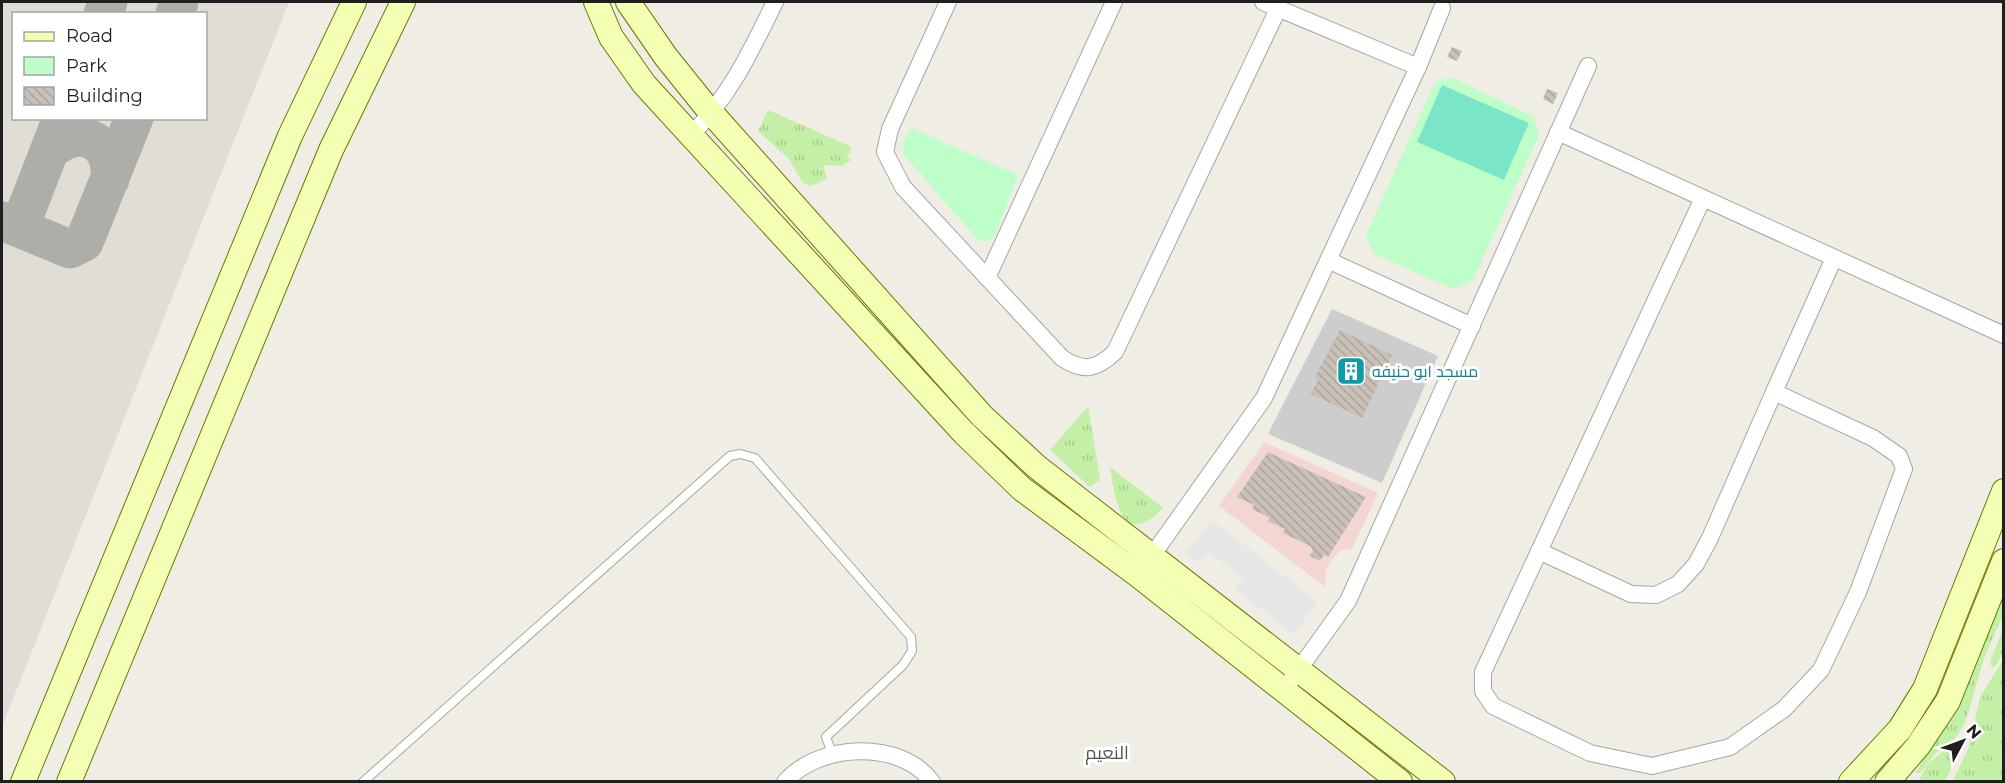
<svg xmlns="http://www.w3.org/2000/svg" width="2005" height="783" font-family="Montserrat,Cairo,sans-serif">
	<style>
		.commercial { fill: #f3d6d2 }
		.religious { fill: #cdcdcd }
		.airport { fill: #dfddd6; fill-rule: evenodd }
		.grass { fill: url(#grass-tufts) }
		.park { fill: #bdfec9 }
		.pitch { fill: #7be6c7 }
		.parking { fill: #e7e7e7 }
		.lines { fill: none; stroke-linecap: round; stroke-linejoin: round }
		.taxiway { stroke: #aeada8; stroke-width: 39 }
		.building { fill: url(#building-back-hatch) }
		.lane-casing { stroke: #a6a6a6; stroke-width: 10 }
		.street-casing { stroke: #a6a6a6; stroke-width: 18 }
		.secondary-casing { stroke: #637c00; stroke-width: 26 }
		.lane { stroke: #fff; stroke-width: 8 }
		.street { stroke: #fff; stroke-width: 16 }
		.secondary { stroke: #f4ffb4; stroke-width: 24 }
		.labels { text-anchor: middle; stroke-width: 6; stroke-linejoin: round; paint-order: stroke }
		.culture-label { font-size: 16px; fill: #0d838f; stroke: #fff; text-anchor: start }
		.neighbourhood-label { font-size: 18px; fill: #525252; stroke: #fff }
	</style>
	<defs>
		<pattern id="grass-tufts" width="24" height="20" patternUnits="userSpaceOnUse" patternTransform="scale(1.5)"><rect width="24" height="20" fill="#c3efa6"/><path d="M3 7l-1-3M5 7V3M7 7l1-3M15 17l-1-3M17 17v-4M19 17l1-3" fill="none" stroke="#a7cc8e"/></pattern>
		<pattern id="building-back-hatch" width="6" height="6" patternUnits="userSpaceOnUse" patternTransform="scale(1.5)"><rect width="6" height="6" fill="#c9c0b7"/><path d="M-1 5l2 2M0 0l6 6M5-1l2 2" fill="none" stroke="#aca59d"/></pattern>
	</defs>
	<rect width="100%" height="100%" fill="#f0ede4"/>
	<path class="commercial" d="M1264,442L1378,493L1352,549L1341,550L1329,563L1326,569L1325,587L1219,506Z"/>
	<path class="religious" d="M1332,309L1438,356L1382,483L1268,434Z"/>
	<path class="airport" d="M2,2H289L2,727ZM14,14H206V118H14Z"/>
	<g class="grass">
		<path d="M768,110L852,147L847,158L851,160L842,166L823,165L827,179L811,186L803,183L789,159L758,131Z"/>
		<path d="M1088,406L1100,480L1090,487L1050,450Z"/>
		<path d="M1110,467L1163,508C1122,551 1115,499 1110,467Z"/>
		<path d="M2003,598V615L1984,658L1965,723L1956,737L1934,755L1920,773H1915L1954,714Z"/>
		<path d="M2003,629V652L1996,666L1992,667L1990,662Z"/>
		<path d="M2003,660V781H1953L1969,747L1980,697Z"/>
		<path d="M1955,741H1960L1962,749L1945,781H1919L1927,765Z"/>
	</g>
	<g class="park">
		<path d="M1450,77L1533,116L1539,135L1473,280L1453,289L1374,254L1366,235L1435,82Z"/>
		<path d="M911,128L1018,175L995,236L987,241L978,240L903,154L904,140Z"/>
	</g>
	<path class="pitch" d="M1442,85L1529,123L1504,180L1417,142Z"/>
	<path class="parking" d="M1212,520L1318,602L1293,635L1235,589L1243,578L1208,552L1199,563L1186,553Z"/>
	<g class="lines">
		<g class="taxiway">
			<path d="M103,14L108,2"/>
			<path d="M175,14L179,2"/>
			<path d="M49,152C76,124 114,138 110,179"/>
			<path d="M2,221L70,249L84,242L134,118"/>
			<path d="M6,223L13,224L24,216L62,118"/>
		</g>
	</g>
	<g class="building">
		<path d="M1452,47L1462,51L1457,61L1447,57Z"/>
		<path d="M1547,89L1558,93L1553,104L1543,99Z"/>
		<path d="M1340,330L1392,355L1362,418L1311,394L1318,379L1315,377Z"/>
		<path d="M1268,452L1366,497L1328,557L1324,555L1320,561L1310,556L1313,550L1310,546L1283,533L1285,529L1268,521L1270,518L1252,509L1254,505L1237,497Z"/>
	</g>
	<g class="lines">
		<g class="lane-casing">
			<path id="lane" d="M363,782L730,456L740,454L755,458L911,637L912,651L903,665L826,737L833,756"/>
		</g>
		<g class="street-casing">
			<g id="street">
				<path d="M948,2L890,129L885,152L903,187L1062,358C1083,372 1096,370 1115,352L1279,7"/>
				<path d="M1418,67L1442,8"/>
				<path d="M1558,132L2004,335"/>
				<path d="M691,135C730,96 751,51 775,2"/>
				<path d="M1703,198L1483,672V691L1493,706L1590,753L1652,766L1730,747L1784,709L1821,670L1858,592L1904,469L1899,456L1873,438L1774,392L1834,258"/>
				<path d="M1330,261L1472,326"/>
				<path d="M987,278L1114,2"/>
				<path d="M1539,551L1631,594L1656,595L1678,584L1696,564L1710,538L1774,392"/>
				<path d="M1146,564L1264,398L1418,67L1263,2"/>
				<path d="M1284,690L1348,601L1588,66"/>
				<path d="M785,782C818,743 901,739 932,782"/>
			</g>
		</g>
		<g class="secondary-casing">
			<g id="secondary">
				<path d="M596,2L611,37L644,84L964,433L1022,489L1138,575L1400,782"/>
				<path d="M628,2L666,57L707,108L982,416L1037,467L1443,782"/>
				<path d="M23,782L290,136L354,2"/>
				<path d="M69,782L331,150L403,2"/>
				<path d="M1851,782L1900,729L1925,689L2004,491"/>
				<path d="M1887,782L1918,746L1948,701L2004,561"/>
			</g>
		</g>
		<use href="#lane" class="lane"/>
		<use href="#street" class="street"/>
		<use href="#secondary" class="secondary"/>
	</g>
	<defs>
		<g id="building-square" transform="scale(1.5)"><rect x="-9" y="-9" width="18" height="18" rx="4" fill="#0f9aa8" stroke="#fff"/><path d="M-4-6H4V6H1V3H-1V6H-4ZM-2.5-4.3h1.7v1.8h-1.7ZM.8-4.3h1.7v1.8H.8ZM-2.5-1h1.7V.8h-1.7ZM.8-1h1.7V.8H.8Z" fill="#fff"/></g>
	</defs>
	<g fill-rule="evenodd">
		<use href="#building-square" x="1351" y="371"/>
	</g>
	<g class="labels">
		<g class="culture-label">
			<text x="1372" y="377">مسجد ابو حنيفه</text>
		</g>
		<g class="neighbourhood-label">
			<text x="1107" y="759">النعيم</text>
		</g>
	</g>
	<rect width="2005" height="783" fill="none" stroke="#1f1f1f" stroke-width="6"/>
	<rect x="12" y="12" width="195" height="108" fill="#ffffff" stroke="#a5a5a5" stroke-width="1.5"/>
	<rect x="24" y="32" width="30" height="9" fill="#f4ffb4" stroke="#a5a5a5" stroke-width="1.5"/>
	<text x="66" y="42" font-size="18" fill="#1f1f1f">Road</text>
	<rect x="24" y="57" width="30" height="18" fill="#bdfec9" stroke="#a5a5a5" stroke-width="1.5"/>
	<text x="66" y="72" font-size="18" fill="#1f1f1f">Park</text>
	<rect x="24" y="87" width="30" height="18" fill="url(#building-back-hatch)" stroke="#a5a5a5" stroke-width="1.5"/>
	<text x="66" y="102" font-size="18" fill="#1f1f1f">Building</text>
	<g transform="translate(1963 741) rotate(49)" stroke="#ffffff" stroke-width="4.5" paint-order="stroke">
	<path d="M0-4.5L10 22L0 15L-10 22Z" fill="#1f1f1f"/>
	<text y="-9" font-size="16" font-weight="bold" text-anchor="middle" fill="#1f1f1f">N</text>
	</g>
</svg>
